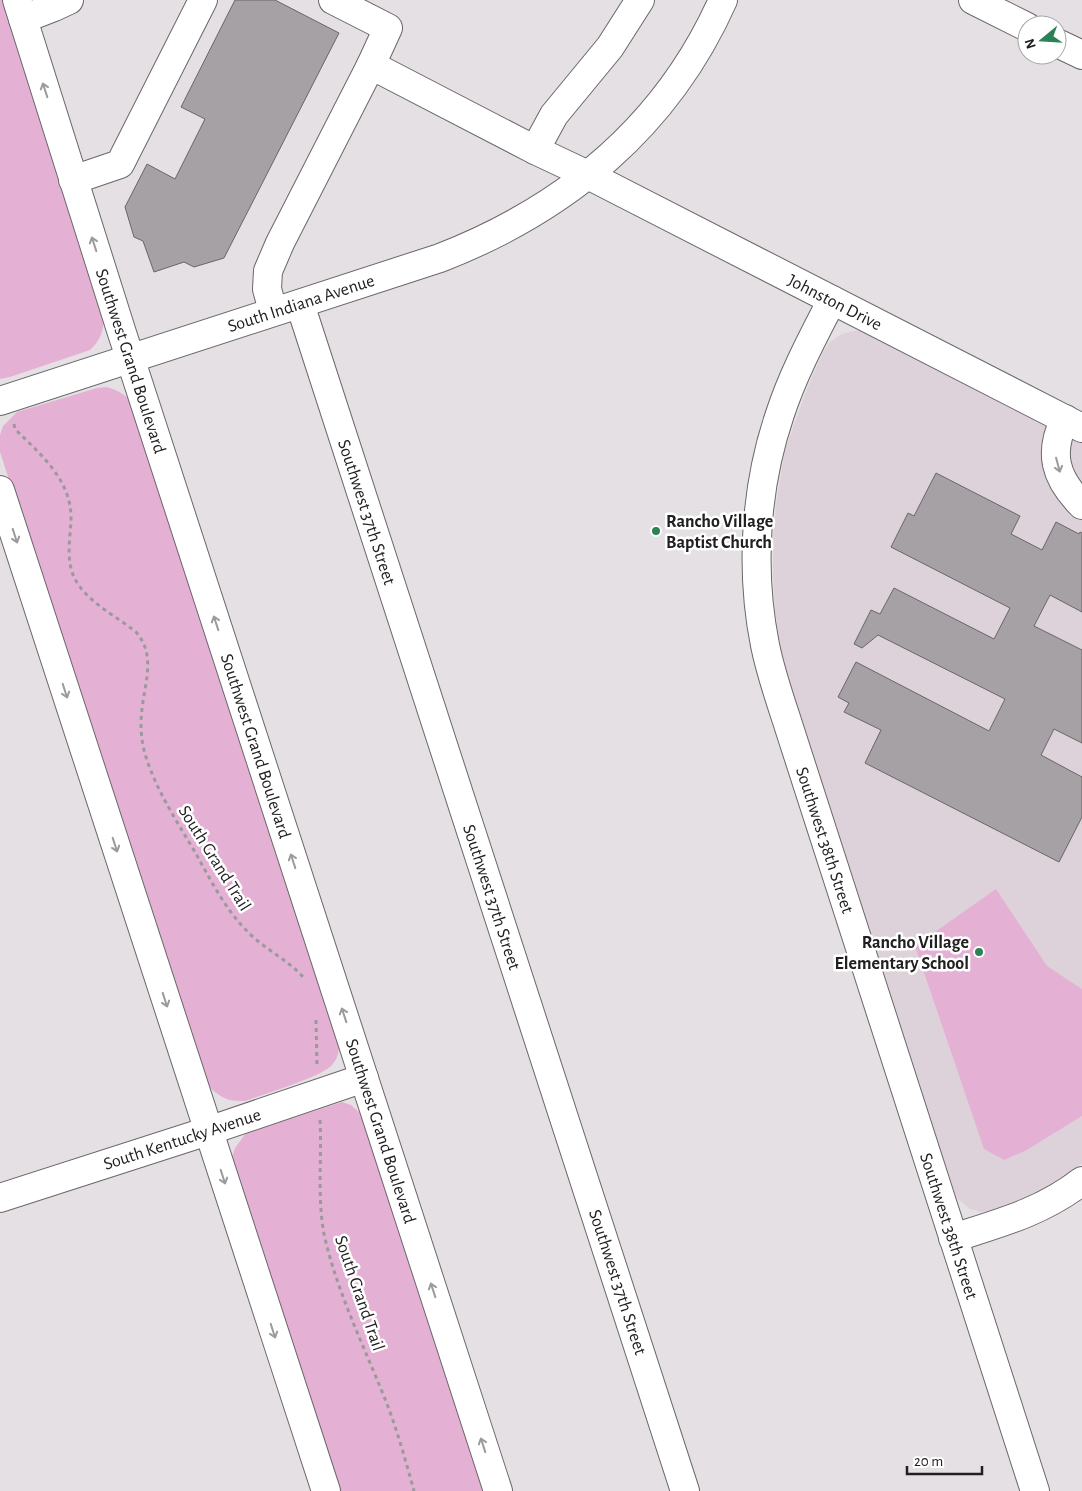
<svg xmlns="http://www.w3.org/2000/svg" width="1082" height="1491" font-family="'Alegreya Sans',sans-serif">
	<style>
		.built { fill: #ddd2da }
		.green { fill: #e4b1d5 }
		.building { fill: #a5a1a4; stroke: #696668 }
		.lines { fill: none; stroke-linecap: round; stroke-linejoin: round }
		.minor-casing { stroke: #6a6769; stroke-width: 30 }
		.path { stroke: #9b999b; stroke-width: 3; stroke-dasharray: 4 4; stroke-linecap: butt }
		.minor { stroke: #fff; stroke-width: 28 }
		.oneway { stroke: #9b9b9b }
		.poi-dot { fill: #2c8255; stroke: #fff; stroke-width: 2 }
		.labels { text-anchor: middle; stroke-width: 5; stroke-linejoin: round; paint-order: stroke }
		.street-label { font-size: 18px; fill: #212021; stroke: #fff }
		.poi-label { font-size: 18px; font-weight: bold; fill: #212021; stroke: #fff; text-anchor: start }
	</style>
	<rect width="100%" height="100%" fill="#e4e0e3"/>
	<path class="built" d="M854,331H865L1082,442V1163L1057,1181L1024,1199L993,1211L981,1212L970,1209L958,1199L954,1191L807,741L789,684L781,650L775,611L773,575V536L777,497L785,450L807,389L823,352L830,342L842,334Z"/>
	<g class="green">
		<path d="M0,0H4L104,318C103,332 100,341 90,350L10,377L0,379Z"/>
		<path d="M106,387C119,390 126,395 134,405L340,1039C339,1049 339,1057 332,1065C324,1076 261,1095 245,1101C225,1102 219,1096 205,1083L0,452V435L3,426L17,412L97,388Z"/>
		<path d="M996,889L1047,966L1082,989V1116L1025,1151L1004,1160L984,1149L915,946Z"/>
		<path d="M342,1102L351,1105L361,1114L486,1491H338L233,1169L232,1157L235,1148L246,1133Z"/>
	</g>
	<g class="building">
		<path d="M235,0H275L339,33L224,258L194,267L184,262L154,272L143,241L134,237L125,207L147,164L175,179L205,119L181,107Z"/>
		<path d="M936,473L1020,516L1011,534L1042,550L1056,522L1079,534L1080,532L1082,533V612L1050,595L1034,626L1082,650V743L1054,729L1041,755L1082,777V817L1059,862L865,763L881,730L844,712L849,703L838,697L856,662L989,731L1005,699L878,635L862,648L854,644L871,610L880,614L894,588L994,639L1010,608L891,547L908,513L914,516Z"/>
	</g>
	<g class="lines">
		<g class="minor-casing">
			<g id="minor">
				<path d="M17,0L121,330L498,1491"/>
				<path d="M333,0L388,28L371,65"/>
				<path d="M973,0L1027,27"/>
				<path d="M23,19L54,7L69,0"/>
				<path d="M1057,43L1082,55"/>
				<path d="M535,150L554,115L610,47L640,0"/>
				<path d="M73,180L120,164L203,0"/>
				<path d="M832,300C813,337 793,374 780,414C755,487 750,570 765,645C770,670 778,694 786,718L1035,1491"/>
				<path d="M300,304L685,1491"/>
				<path d="M273,311L267,289L268,271L280,243L371,65L535,150L588,175L1082,428"/>
				<path d="M0,401L440,258C566,209 667,126 723,0"/>
				<path d="M1065,419C1048,453 1055,478 1082,505"/>
				<path d="M0,490L326,1491"/>
				<path d="M0,1198L208,1131L364,1078"/>
				<path d="M953,1238C1000,1223 1042,1212 1082,1181"/>
			</g>
		</g>
		<g class="path">
			<path d="M14,424L15,429C41,455 72,480 71,520C70,539 66,560 74,577C86,602 115,615 136,632C156,655 145,682 142,709C140,724 141,739 145,754C156,790 176,820 195,852C210,879 225,909 247,931C264,949 287,959 303,977"/>
			<path d="M316,1020L317,1066"/>
			<path d="M320,1120C322,1158 317,1196 324,1234C337,1293 365,1348 387,1404C398,1433 406,1462 414,1491"/>
		</g>
		<use href="#minor" class="minor"/>
	</g>
	<defs><path id="oneway-shaft" d="M-6 0H5M1.5-3L5.5 0L1.5 3" fill="none" stroke-width="1.6" stroke-linecap="round" stroke-linejoin="round" transform="scale(1.25)"/></defs>
	<g class="oneway">
		<use href="#oneway-shaft" transform="translate(45 90) rotate(-108)"/>
		<use href="#oneway-shaft" transform="translate(94 244) rotate(-108)"/>
		<use href="#oneway-shaft" transform="translate(1058 465) rotate(75)"/>
		<use href="#oneway-shaft" transform="translate(15 536) rotate(72)"/>
		<use href="#oneway-shaft" transform="translate(216 623) rotate(-108)"/>
		<use href="#oneway-shaft" transform="translate(65 691) rotate(72)"/>
		<use href="#oneway-shaft" transform="translate(115 845) rotate(72)"/>
		<use href="#oneway-shaft" transform="translate(293 861) rotate(-108)"/>
		<use href="#oneway-shaft" transform="translate(165 1000) rotate(72)"/>
		<use href="#oneway-shaft" transform="translate(344 1015) rotate(-108)"/>
		<use href="#oneway-shaft" transform="translate(223 1177) rotate(72)"/>
		<use href="#oneway-shaft" transform="translate(433 1290) rotate(-108)"/>
		<use href="#oneway-shaft" transform="translate(273 1331) rotate(72)"/>
		<use href="#oneway-shaft" transform="translate(483 1445) rotate(-108)"/>
	</g>
	<g class="poi-dot">
		<circle cx="656" cy="531" r="5"/>
		<circle cx="979" cy="952" r="5"/>
	</g>
	<g class="labels">
		<g class="street-label">
			<text transform="translate(835 302) rotate(27)" y="6">Johnston Drive</text>
			<text transform="translate(301 303) rotate(-18)" y="6">South Indiana Avenue</text>
			<text transform="translate(131 361) rotate(72)" y="6">Southwest Grand Boulevard</text>
			<text transform="translate(367 512) rotate(72)" y="6">Southwest 37th Street</text>
			<text transform="translate(256 746) rotate(72)" y="6">Southwest Grand Boulevard</text>
			<text transform="translate(825 840) rotate(72)" y="6">Southwest 38th Street</text>
			<text transform="translate(215 858) rotate(58)" y="6">South Grand Trail</text>
			<text transform="translate(492 897) rotate(72)" y="6">Southwest 37th Street</text>
			<text transform="translate(381 1131) rotate(72)" y="6">Southwest Grand Boulevard</text>
			<text transform="translate(182 1139) rotate(-18)" y="6">South Kentucky Avenue</text>
			<text transform="translate(949 1226) rotate(72)" y="6">Southwest 38th Street</text>
			<text transform="translate(618 1282) rotate(72)" y="6">Southwest 37th Street</text>
			<text transform="translate(360 1293) rotate(71)" y="6">South Grand Trail</text>
		</g>
		<g class="poi-label">
			<text x="666" y="527">Rancho Village<tspan x="666" dy="21">Baptist Church</tspan></text>
			<text x="969" y="948" text-anchor="end">Rancho Village<tspan x="969" dy="21">Elementary School</tspan></text>
		</g>
	</g>
	<g transform="translate(1042 40) rotate(252)"><circle r="24" fill="#ffffff" stroke="#a6a6a6"/>
	<path d="M0-4L9 19L0 12L-9 19Z" fill="#2c8255"/>
	<text y="-8" font-size="14" font-weight="bold" text-anchor="middle" fill="#212021">N</text>
	</g>
	<path d="M907 1466v8h75v-8" fill="none" stroke="#212021" stroke-width="2.5"/>
	<text x="914" y="1466" font-size="15" fill="#212021" stroke="#ffffff" stroke-width="4" paint-order="stroke">20 m</text>
</svg>
